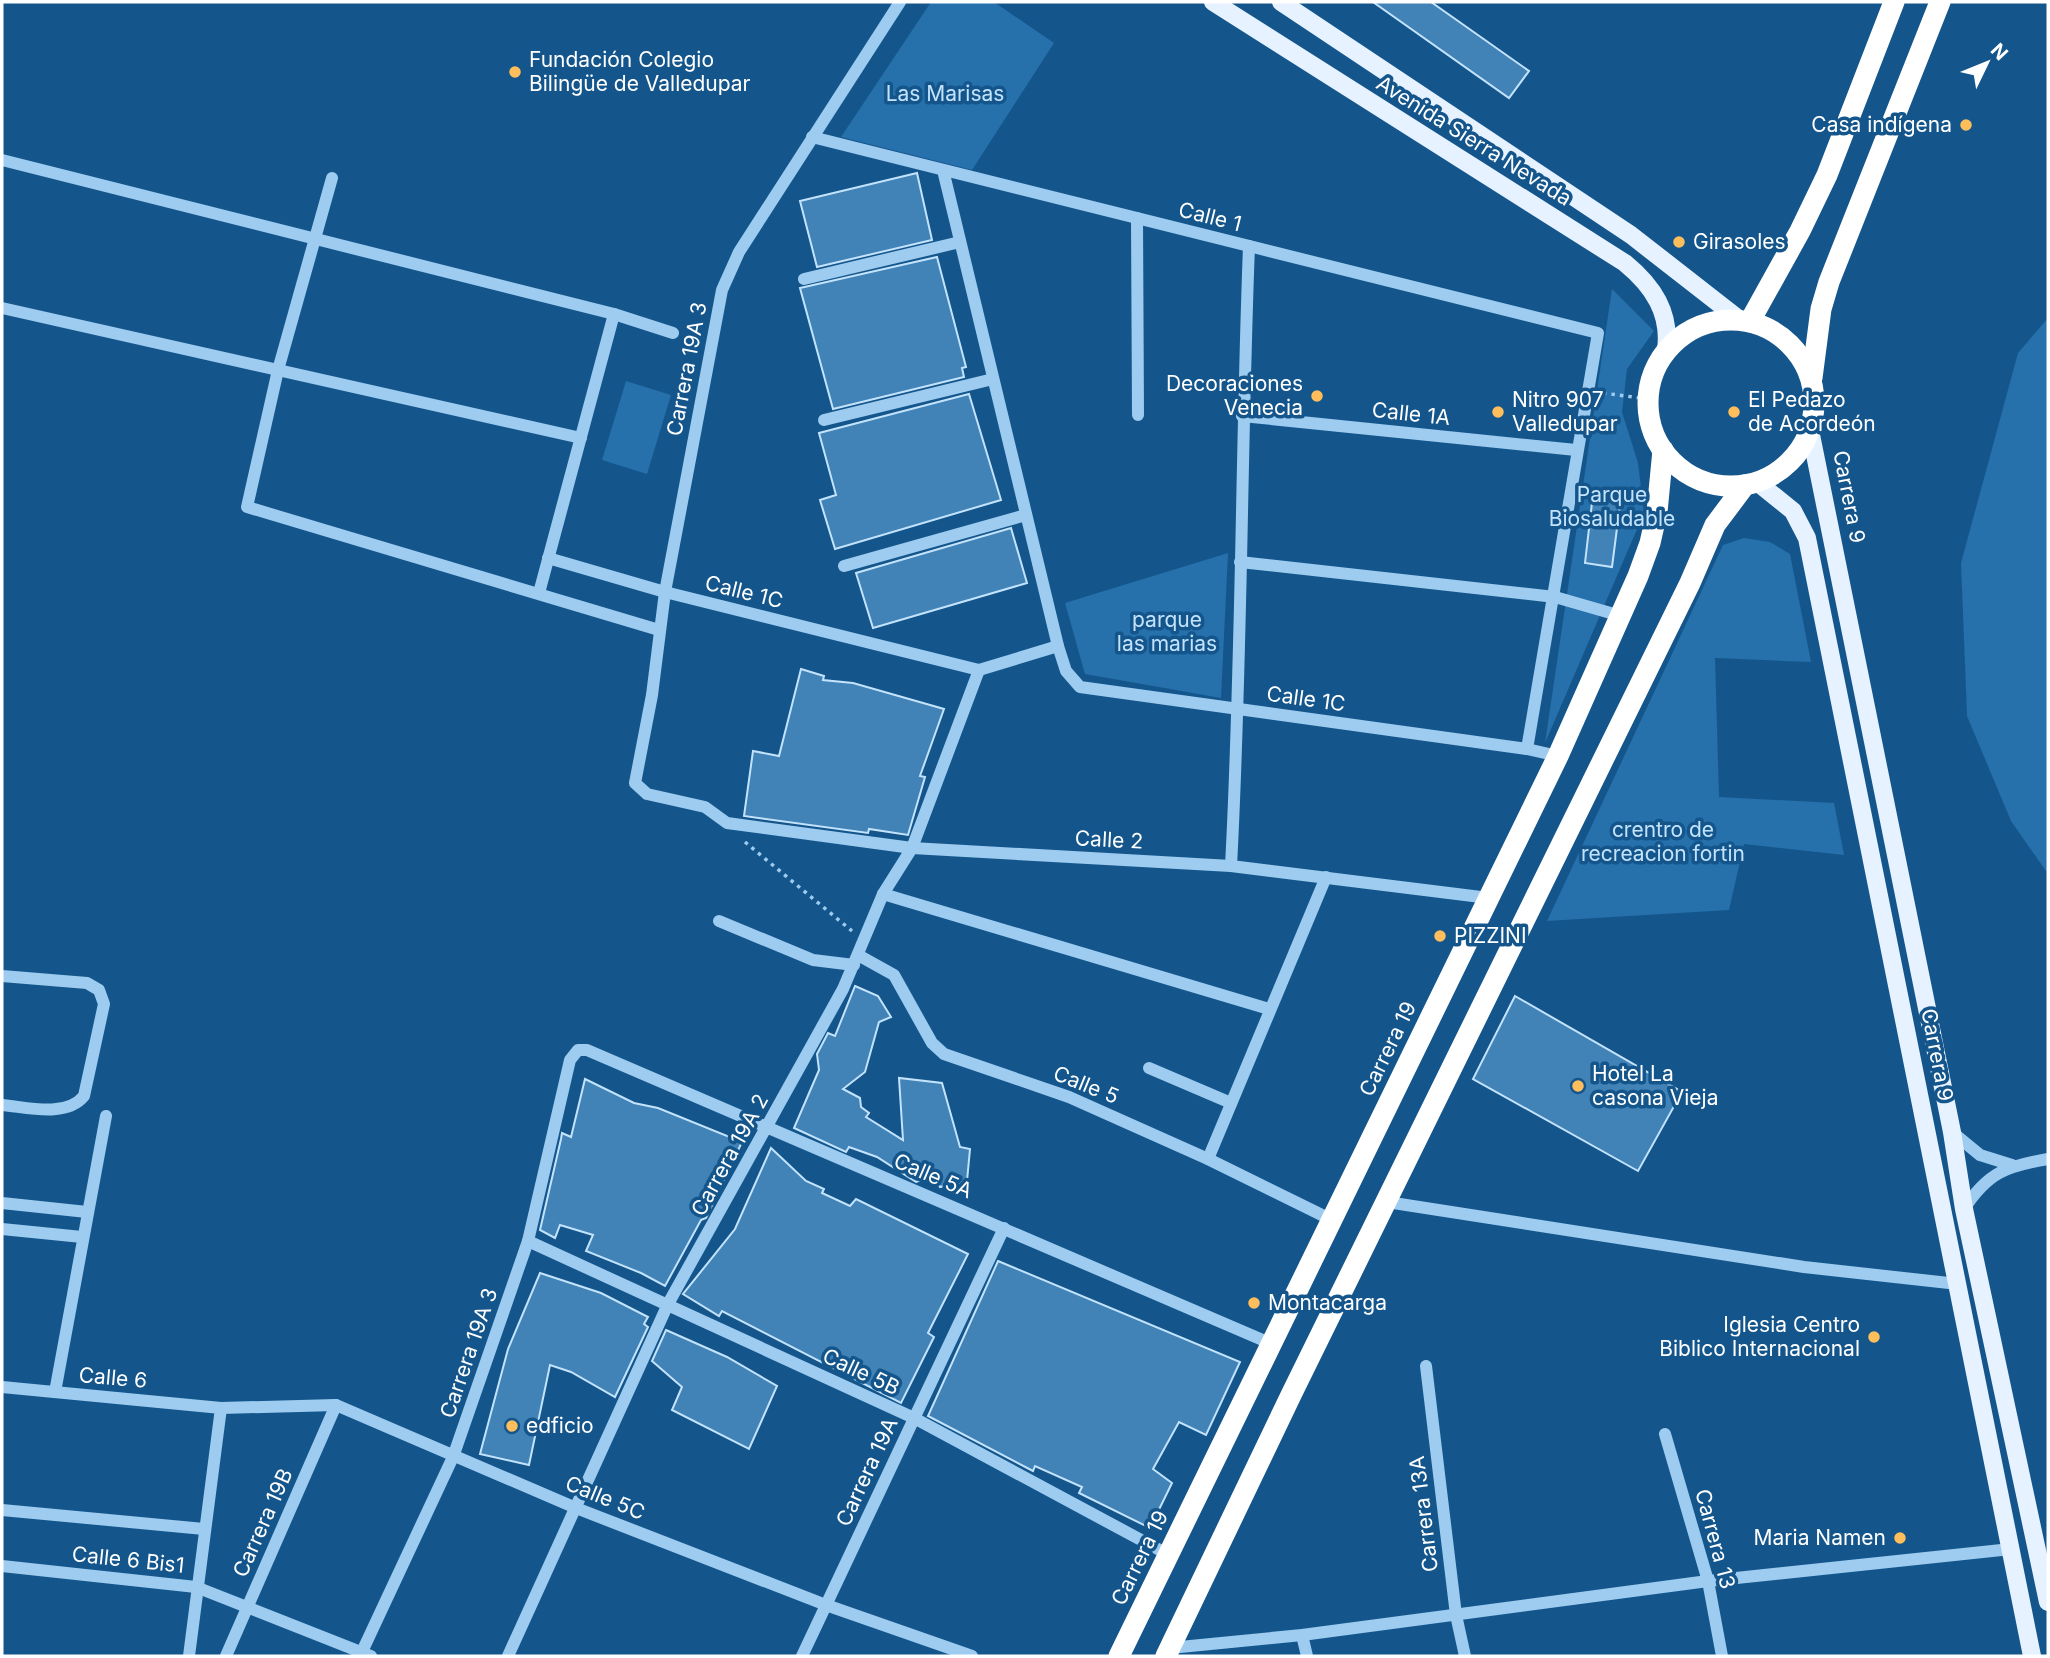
<svg xmlns="http://www.w3.org/2000/svg" width="2050" height="1658" font-family="Inter,sans-serif">
	<style>
		.green { fill: #2670ab }
		.building { fill: #4182b7; stroke: #c3e3fc; stroke-width: 2 }
		.lines { fill: none; stroke-linecap: round; stroke-linejoin: round }
		.path { stroke: #9dccf0; stroke-width: 3.5; stroke-dasharray: 3.5 5; stroke-linecap: butt }
		.minor { stroke: #9dccf0; stroke-width: 12 }
		.major { stroke: #e6f2ff; stroke-width: 18 }
		.highway { stroke: #fff; stroke-width: 21 }
		.poi-dot { fill: #ffbe5c; stroke: #14568c; stroke-width: 2.5 }
		.labels { text-anchor: middle; stroke-width: 7; stroke-linejoin: round; paint-order: stroke }
		.poi-label { font-size: 21px; fill: #fff; stroke: #14568c; text-anchor: start }
		.park-label { font-size: 21px; fill: #c3e3fc; stroke: #14568c }
		.street-label { font-size: 21px; fill: #fff; stroke: #14568c }
	</style>
	<rect width="100%" height="100%" fill="#14568c"/>
	<g class="green">
		<path d="M931,2H994L1054,43L972,170L841,137Z"/>
		<path d="M1612,289L1654,331L1627,369L1622,412L1638,463L1644,513L1545,743Z"/>
		<path d="M2048,318V874L2011,821L1967,716L1961,563L2018,353Z"/>
		<path d="M626,381L671,395L647,474L602,460Z"/>
		<path d="M1744,538L1770,542L1790,554L1811,662L1715,658L1719,797L1834,803L1844,855L1744,844L1729,910L1547,921L1723,545Z"/>
		<path d="M1228,553L1221,698L1085,674L1065,603Z"/>
	</g>
	<g class="building">
		<path d="M1373,2H1431L1529,71L1509,98Z"/>
		<path d="M917,173L932,240L817,267L800,201Z"/>
		<path d="M937,257L966,367L962,368L964,377L833,409L800,288Z"/>
		<path d="M969,394L1001,500L835,549L820,500L836,495L819,433Z"/>
		<path d="M1593,494L1621,497L1612,567L1585,563Z"/>
		<path d="M1011,528L1027,583L873,628L856,573Z"/>
		<path d="M801,669L824,676L823,680L853,683L944,709L920,776L925,777L908,835L869,829L868,833L744,816L753,751L779,756Z"/>
		<path d="M855,986L878,996L891,1017L879,1022L865,1072L843,1089L860,1098L861,1107L869,1113L866,1117L903,1140L899,1078L942,1083L960,1147L970,1149L967,1181L940,1187L934,1176L916,1182L877,1157L849,1147L846,1152L794,1128L819,1070L817,1054L828,1033L835,1036Z"/>
		<path d="M1515,996L1682,1092L1638,1171L1473,1079Z"/>
		<path d="M585,1079L634,1103L658,1108L742,1142L706,1218L701,1220L665,1286L641,1273L586,1251L593,1235L560,1225L555,1238L540,1230L561,1139L562,1133L571,1137Z"/>
		<path d="M771,1148L806,1181L824,1189L822,1193L850,1206L856,1199L968,1254L928,1333L934,1337L901,1403L722,1311L719,1316L683,1294L735,1229Z"/>
		<path d="M998,1261L1240,1362L1206,1435L1179,1422L1153,1469L1172,1483L1150,1528L1079,1493L1082,1487L1035,1466L1033,1471L928,1416Z"/>
		<path d="M540,1273L601,1293L648,1317L644,1324L648,1327L615,1397L571,1372L550,1365L529,1465L480,1454L508,1349Z"/>
		<path d="M666,1330L727,1357L777,1386L749,1449L672,1410L682,1387L652,1361Z"/>
	</g>
	<g class="lines">
		<g class="path">
			<path d="M1603,393L1648,399"/>
			<path d="M745,842L852,931"/>
		</g>
		<g class="minor">
			<path d="M900,2L739,252L722,290L665,592L652,695L635,783L647,794L705,807L727,823L912,848L1231,866L1489,898"/>
			<path d="M812,137L1598,333L1527,749"/>
			<path d="M2,160L614,314L673,333"/>
			<path d="M943,170L1058,646L1066,671L1080,687L1527,749L1558,756"/>
			<path d="M332,178L278,370L247,507L659,630"/>
			<path d="M1137,218L1138,415"/>
			<path d="M804,279L960,242"/>
			<path d="M2,308L581,438"/>
			<path d="M1242,416L1576,450"/>
			<path d="M824,420L993,379"/>
			<path d="M548,558L665,592L979,670L1058,646"/>
			<path d="M1240,562L1555,597L1621,616"/>
			<path d="M844,566L1026,515"/>
			<path d="M539,593L614,314"/>
			<path d="M1231,866C1242,660 1241,453 1249,246"/>
			<path d="M883,894L1269,1009"/>
			<path d="M719,921L813,960L854,965"/>
			<path d="M858,955L894,975L932,1043L944,1054L1069,1097L1208,1159L1332,1220"/>
			<path d="M2,976L87,983L99,990L104,1004L84,1096C66,1118 27,1107 2,1105"/>
			<path d="M1149,1068L1231,1103"/>
			<path d="M1952,1132L1980,1155L2012,1165"/>
			<path d="M1208,1159L1326,877"/>
			<path d="M1387,1202L1804,1267L1958,1284"/>
			<path d="M2,1203L87,1212"/>
			<path d="M1964,1209C1988,1172 2007,1166 2048,1159"/>
			<path d="M2,1229L82,1237"/>
			<path d="M528,1241L914,1418L1169,1555"/>
			<path d="M1426,1366L1456,1615L1465,1656"/>
			<path d="M2,1387L221,1408L336,1405L576,1508L826,1605L972,1656"/>
			<path d="M55,1392L106,1116"/>
			<path d="M1665,1434L1708,1581L1722,1656"/>
			<path d="M2,1510L204,1529"/>
			<path d="M2,1566L196,1587L371,1656"/>
			<path d="M1302,1635L1307,1656"/>
			<path d="M1170,1648L1302,1635L1708,1581L2011,1549"/>
			<path d="M189,1656L221,1408"/>
			<path d="M226,1656L336,1405"/>
			<path d="M360,1656L453,1457L528,1241L570,1060L578,1050H587L1272,1344"/>
			<path d="M508,1656L668,1304L843,989L883,894L912,848L979,670"/>
			<path d="M802,1656L1004,1228"/>
		</g>
		<g class="major">
			<path d="M1213,2L1625,263C1653,286 1671,313 1666,350"/>
			<path d="M1281,2L1631,235L1740,320"/>
			<path d="M1810,430L1952,1132L1964,1209L2048,1602"/>
			<path d="M1757,482L1793,511L1807,538L2032,1656"/>
		</g>
		<g class="highway">
			<circle cx="1731" cy="403" r="83"/>
			<path d="M1750,321L1800,231L1827,175L1894,2"/>
			<path d="M1812,378L1821,309L1829,282L1940,2"/>
			<path d="M1119,1656L1558,756L1638,576L1650,543L1657,512L1663,450"/>
			<path d="M1166,1656L1292,1393L1690,583L1715,525L1745,485"/>
		</g>
	</g>
	<g class="poi-dot">
		<circle cx="515" cy="72" r="7"/>
		<circle cx="1966" cy="125" r="7"/>
		<circle cx="1679" cy="242" r="7"/>
		<circle cx="1317" cy="396" r="7"/>
		<circle cx="1498" cy="412" r="7"/>
		<circle cx="1734" cy="412" r="7"/>
		<circle cx="1440" cy="936" r="7"/>
		<circle cx="1578" cy="1086" r="7"/>
		<circle cx="1254" cy="1303" r="7"/>
		<circle cx="1874" cy="1337" r="7"/>
		<circle cx="512" cy="1426" r="7"/>
		<circle cx="1900" cy="1538" r="7"/>
	</g>
	<g class="labels">
		<g class="poi-label">
			<text x="529" y="67">Fundación Colegio<tspan x="529" dy="24">Bilingüe de Valledupar</tspan></text>
			<text x="1952" y="132" text-anchor="end">Casa indígena</text>
			<text x="1693" y="249">Girasoles</text>
			<text x="1303" y="391" text-anchor="end">Decoraciones<tspan x="1303" dy="24">Venecia</tspan></text>
			<text x="1512" y="407">Nitro 907<tspan x="1512" dy="24">Valledupar</tspan></text>
			<text x="1748" y="407">El Pedazo<tspan x="1748" dy="24">de Acordeón</tspan></text>
			<text x="1454" y="943">PIZZINI</text>
			<text x="1592" y="1081">Hotel La<tspan x="1592" dy="24">casona Vieja</tspan></text>
			<text x="1268" y="1310">Montacarga</text>
			<text x="1860" y="1332" text-anchor="end">Iglesia Centro<tspan x="1860" dy="24">Biblico Internacional</tspan></text>
			<text x="526" y="1433">edficio</text>
			<text x="1886" y="1545" text-anchor="end">Maria Namen</text>
		</g>
		<g class="park-label">
			<text x="945" y="101">Las Marisas</text>
			<text x="1612" y="502">Parque<tspan x="1612" dy="24">Biosaludable</tspan></text>
			<text x="1167" y="627">parque<tspan x="1167" dy="24">las marias</tspan></text>
			<text x="1663" y="837">crentro de<tspan x="1663" dy="24">recreacion fortin</tspan></text>
		</g>
		<g class="street-label">
			<text transform="translate(1474 141) rotate(32)" y="7">Avenida Sierra Nevada</text>
			<text transform="translate(1210 217) rotate(14)" y="7">Calle 1</text>
			<text transform="translate(687 369) rotate(-79)" y="7">Carrera 19A 3</text>
			<text transform="translate(1411 414) rotate(6)" y="7">Calle 1A</text>
			<text transform="translate(1849 497) rotate(79)" y="7">Carrera 9</text>
			<text transform="translate(744 592) rotate(14)" y="7">Calle 1C</text>
			<text transform="translate(1306 699) rotate(8)" y="7">Calle 1C</text>
			<text transform="translate(1109 840) rotate(3)" y="7">Calle 2</text>
			<text transform="translate(1388 1049) rotate(-64)" y="7">Carrera 19</text>
			<text transform="translate(1937 1055) rotate(79)" y="7">Carrera 9</text>
			<text transform="translate(1086 1085) rotate(22)" y="7">Calle 5</text>
			<text transform="translate(730 1155) rotate(-61)" y="7">Carrera 19A 2</text>
			<text transform="translate(933 1176) rotate(23)" y="7">Calle 5A</text>
			<text transform="translate(469 1353) rotate(-71)" y="7">Carrera 19A 3</text>
			<text transform="translate(861 1372) rotate(25)" y="7">Calle 5B</text>
			<text transform="translate(113 1378) rotate(5)" y="7">Calle 6</text>
			<text transform="translate(867 1472) rotate(-65)" y="7">Carrera 19A</text>
			<text transform="translate(605 1498) rotate(22)" y="7">Calle 5C</text>
			<text transform="translate(1424 1514) rotate(-97)" y="7">Carrera 13A</text>
			<text transform="translate(263 1523) rotate(-66)" y="7">Carrera 19B</text>
			<text transform="translate(1715 1539) rotate(75)" y="7">Carrera 13</text>
			<text transform="translate(1140 1558) rotate(-64)" y="7">Carrera 19</text>
			<text transform="translate(128 1560) rotate(6)" y="7">Calle 6 Bis1</text>
		</g>
	</g>
	<rect width="2050" height="1658" fill="none" stroke="#ffffff" stroke-width="7"/>
	<g transform="translate(1987 63) rotate(47)" stroke="#14568c" stroke-width="5" paint-order="stroke">
	<path d="M0-5L12 26L0 18L-12 26Z" fill="#ffffff"/>
	<text y="-10" font-size="19" font-weight="bold" text-anchor="middle" fill="#ffffff">N</text>
	</g>
</svg>
